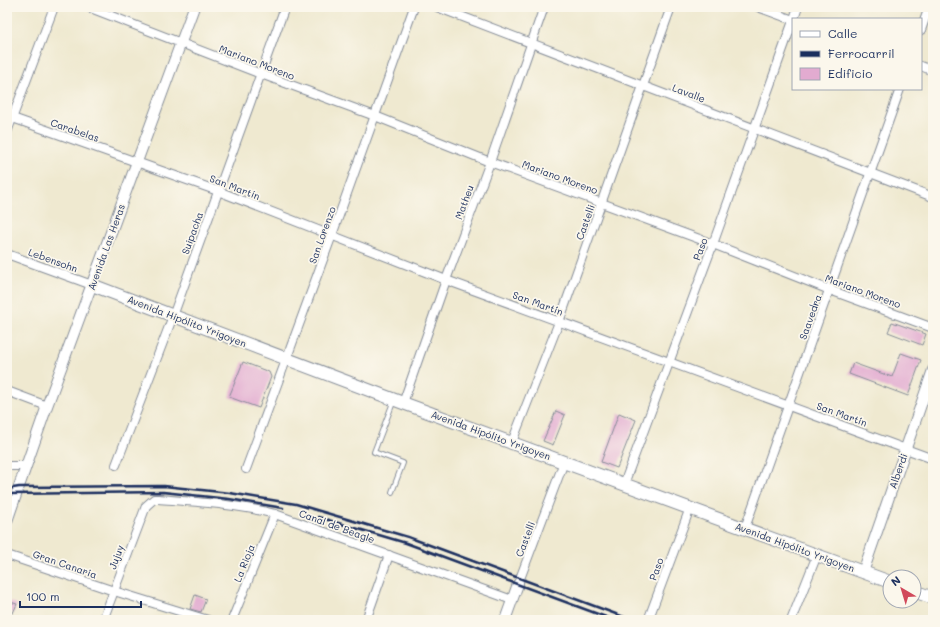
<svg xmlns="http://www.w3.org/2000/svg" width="940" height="627" font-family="Mali,sans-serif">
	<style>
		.building { fill: #e2abd0 }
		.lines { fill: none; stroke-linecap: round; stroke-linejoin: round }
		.service-casing { stroke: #858c97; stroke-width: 6 }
		.minor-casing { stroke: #858c97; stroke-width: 10 }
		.tertiary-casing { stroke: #858c97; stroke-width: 12 }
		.secondary-casing { stroke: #858c97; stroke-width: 14 }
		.service { stroke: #fff; stroke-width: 4 }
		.minor { stroke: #fff; stroke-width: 8 }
		.tertiary { stroke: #fff; stroke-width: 10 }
		.secondary { stroke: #fff; stroke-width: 12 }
		.rail { stroke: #1b2f5e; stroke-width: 2.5 }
		.labels { text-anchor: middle; stroke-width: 3.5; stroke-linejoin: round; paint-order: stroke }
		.street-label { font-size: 10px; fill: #1b2f5e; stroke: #fbf7ec }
	</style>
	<rect width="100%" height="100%" fill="#fbf7ec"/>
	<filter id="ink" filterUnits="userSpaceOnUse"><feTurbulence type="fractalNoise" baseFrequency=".025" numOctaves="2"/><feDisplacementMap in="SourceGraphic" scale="8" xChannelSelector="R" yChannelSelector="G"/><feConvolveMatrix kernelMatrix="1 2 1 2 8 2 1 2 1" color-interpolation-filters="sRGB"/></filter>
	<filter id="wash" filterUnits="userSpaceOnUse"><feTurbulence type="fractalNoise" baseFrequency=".012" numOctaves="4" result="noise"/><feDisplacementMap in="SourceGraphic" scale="16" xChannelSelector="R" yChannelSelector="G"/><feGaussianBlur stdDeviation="0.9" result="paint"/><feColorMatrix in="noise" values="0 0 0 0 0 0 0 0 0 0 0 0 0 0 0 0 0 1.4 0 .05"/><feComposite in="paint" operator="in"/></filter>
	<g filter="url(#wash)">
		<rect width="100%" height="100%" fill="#efe9d0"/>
		<g id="blocks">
			<g class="building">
				<path d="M892,322L926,334L922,345L888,332Z"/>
				<path d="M901,353L921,360L908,396L849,374L853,363L892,377Z"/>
				<path d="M243,362L269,372L271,377L259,408L229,397Z"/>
				<path d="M556,411L565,415L553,445L543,441Z"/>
				<path d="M619,413L636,420L617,468L601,462Z"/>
				<path d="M195,595L206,599L201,612L190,609Z"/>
				<path d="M7,601L17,604L13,613L7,611Z"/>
			</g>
		</g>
	</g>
	<g filter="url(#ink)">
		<use href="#blocks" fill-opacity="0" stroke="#858c97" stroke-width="1"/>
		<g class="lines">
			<g class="service-casing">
				<path id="service" d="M392,492L403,463L374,452L394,400"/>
			</g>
			<g class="minor-casing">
				<g id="minor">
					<path d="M88,7L261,74L375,116L490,162L713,244L830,290L933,328"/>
					<path d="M437,7L933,197"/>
					<path d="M758,7L793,20"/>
					<path d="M794,19L798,7"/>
					<path d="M921,30L929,7"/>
					<path d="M921,66L933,71"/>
					<path d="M7,116L218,191L446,280L933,459"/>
					<path d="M7,132L54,7"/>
					<path d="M7,254L92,285"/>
					<path d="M7,391L47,406"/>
					<path d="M403,403L446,280L490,162L544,7"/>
					<path d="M512,442L559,322L671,7"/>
					<path d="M116,465L173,316L285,7"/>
					<path d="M7,466H26"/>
					<path d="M246,469L332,235L414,7"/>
					<path d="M624,484L713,244L793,21"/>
					<path d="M745,528L900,89"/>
					<path d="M7,555L114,591L208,620"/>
					<path d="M518,584L564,462"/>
					<path d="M650,615L690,508"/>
					<path d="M792,618L817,555"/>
					<path d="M103,620L146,506L154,499H158C196,502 237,504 275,514L512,600"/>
					<path d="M232,620L275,514"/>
					<path d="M366,620L389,555"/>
				</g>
			</g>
			<g class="tertiary-casing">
				<g id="tertiary">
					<path d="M7,521L47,406L194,7"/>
					<path d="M863,572L933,370"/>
					<path d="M505,620L518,584"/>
				</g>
			</g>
			<g class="secondary-casing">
				<g id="secondary">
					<path d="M92,285L403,403L890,582"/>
					<path d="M914,591L933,598"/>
				</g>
			</g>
			<use href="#service" class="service"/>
			<use href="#minor" class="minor"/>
			<use href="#tertiary" class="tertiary"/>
			<use href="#secondary" class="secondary"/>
			<g class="rail">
				<path d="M7,489L19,487L164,486L230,493L296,504L408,537L632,620"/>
				<path d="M8,494L163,492L229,499L283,508"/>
				<path d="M318,517L406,543L614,620"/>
			</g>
		</g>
	</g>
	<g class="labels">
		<g class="street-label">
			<text transform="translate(257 62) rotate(21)" y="4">Mariano Moreno</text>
			<text transform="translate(689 93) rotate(21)" y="4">Lavalle</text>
			<text transform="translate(75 130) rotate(19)" y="4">Carabelas</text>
			<text transform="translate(560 177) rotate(20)" y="4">Mariano Moreno</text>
			<text transform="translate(235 187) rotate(21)" y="4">San Martín</text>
			<text transform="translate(464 202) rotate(-70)" y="4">Matheu</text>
			<text transform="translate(585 222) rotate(-70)" y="4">Castelli</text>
			<text transform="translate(192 233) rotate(-70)" y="4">Suipacha</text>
			<text transform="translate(322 235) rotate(-70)" y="4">San Lorenzo</text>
			<text transform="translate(106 247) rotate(-70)" y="4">Avenida Las Heras</text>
			<text transform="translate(700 249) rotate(-69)" y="4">Paso</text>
			<text transform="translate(53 260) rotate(20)" y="4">Lebensohn</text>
			<text transform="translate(863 291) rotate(20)" y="4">Mariano Moreno</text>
			<text transform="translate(538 303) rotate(20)" y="4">San Martín</text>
			<text transform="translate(810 317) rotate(-70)" y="4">Saavedra</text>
			<text transform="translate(187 321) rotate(21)" y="4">Avenida Hipólito Yrigoyen</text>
			<text transform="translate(842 414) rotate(20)" y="4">San Martín</text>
			<text transform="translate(491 435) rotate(20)" y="4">Avenida Hipólito Yrigoyen</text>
			<text transform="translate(898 471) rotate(-71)" y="4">Alberdi</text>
			<text transform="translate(337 526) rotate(20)" y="4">Canal de Beagle</text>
			<text transform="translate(525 539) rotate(-69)" y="4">Castelli</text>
			<text transform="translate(795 547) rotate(20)" y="4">Avenida Hipólito Yrigoyen</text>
			<text transform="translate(116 557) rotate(-70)" y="4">Jujuy</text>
			<text transform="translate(244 563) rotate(-68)" y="4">La Rioja</text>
			<text transform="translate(65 564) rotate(19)" y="4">Gran Canaria</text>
			<text transform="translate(656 569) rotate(-70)" y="4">Paso</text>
		</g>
	</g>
	<rect width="940" height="627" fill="none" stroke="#fbf7ec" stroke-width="24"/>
	<rect x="792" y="18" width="130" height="72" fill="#fbf7ec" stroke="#a1a7b3"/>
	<rect x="800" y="31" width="20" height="6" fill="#ffffff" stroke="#a1a7b3"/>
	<text x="828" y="38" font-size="12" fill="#1b2f5e">Calle</text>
	<rect x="800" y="51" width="20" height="6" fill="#1b2f5e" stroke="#a1a7b3"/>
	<text x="828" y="58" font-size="12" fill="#1b2f5e">Ferrocarril</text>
	<rect x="800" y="68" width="20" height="12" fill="#e2abd0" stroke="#a1a7b3"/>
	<text x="828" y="78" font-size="12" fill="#1b2f5e">Edificio</text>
	<g transform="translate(902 589) rotate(322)"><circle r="19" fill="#fbf7ec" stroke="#a1a7b3"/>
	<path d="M0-3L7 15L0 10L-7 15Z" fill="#d1495b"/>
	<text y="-6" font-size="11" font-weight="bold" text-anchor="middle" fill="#1b2f5e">N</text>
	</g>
	<path d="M20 601v6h121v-6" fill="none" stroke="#1b2f5e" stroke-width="2"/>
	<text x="26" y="601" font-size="12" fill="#1b2f5e" stroke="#fbf7ec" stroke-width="3" paint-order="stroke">100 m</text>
</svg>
